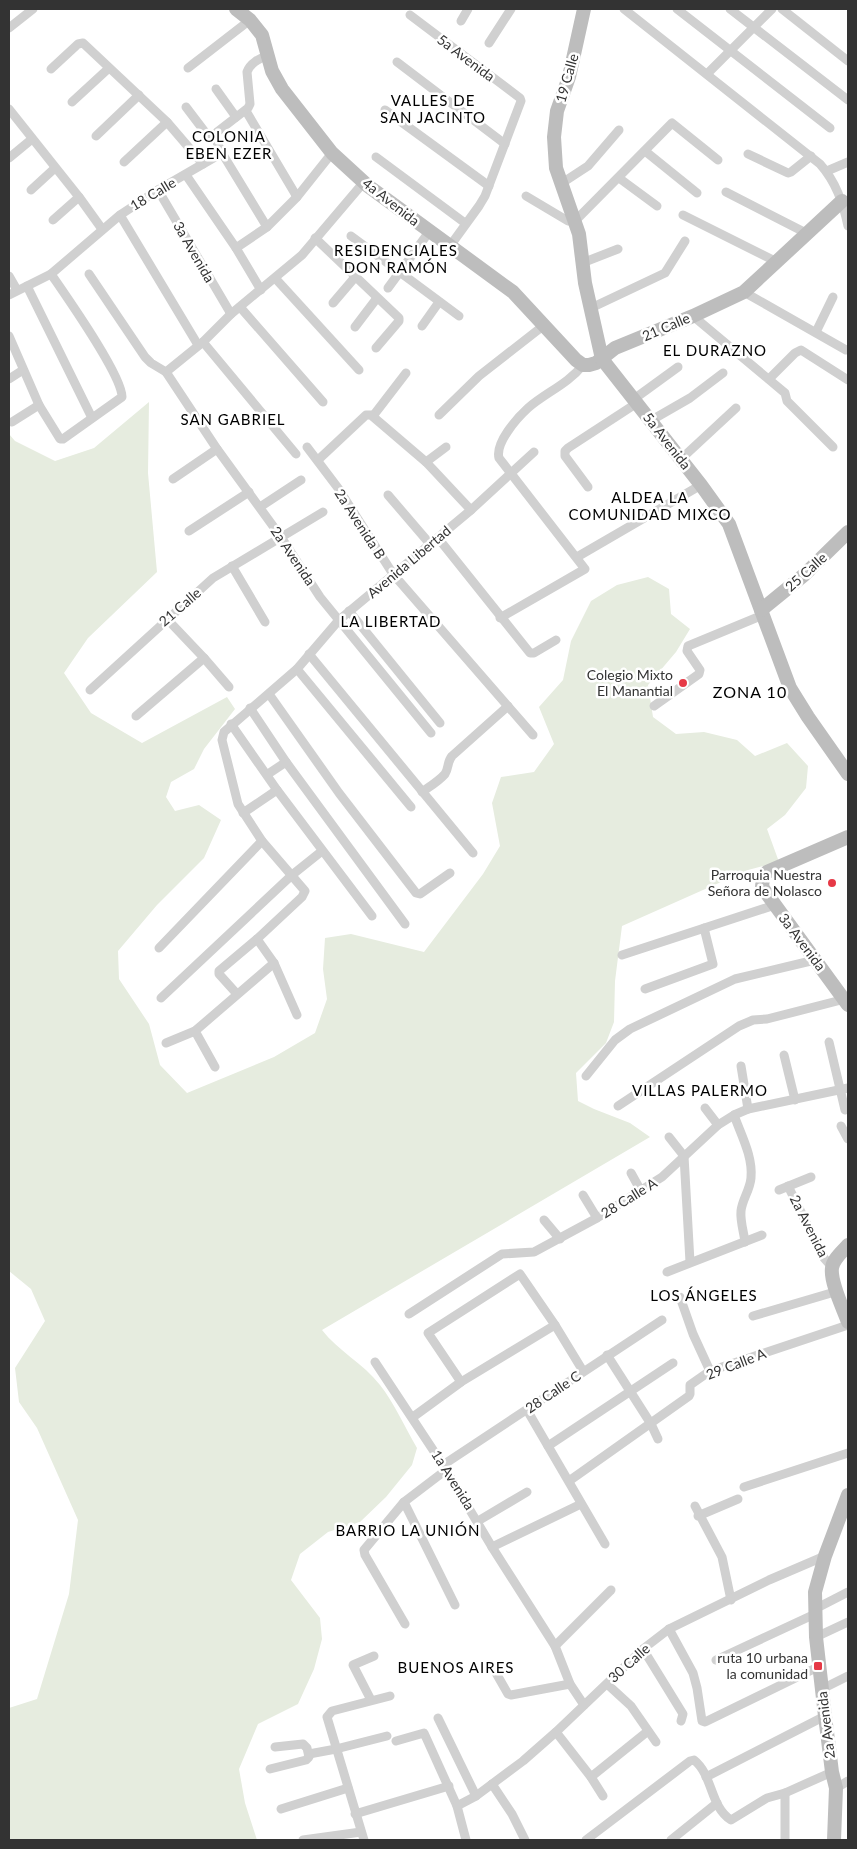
<svg xmlns="http://www.w3.org/2000/svg" width="857" height="1849" font-family="Lato,sans-serif">
	<style>
		.green { fill: #e6ecdf }
		.lines { fill: none; stroke-linecap: round; stroke-linejoin: round }
		.street { stroke: #d0d0d0; stroke-width: 9 }
		.secondary { stroke: #bdbdbd; stroke-width: 14 }
		.poi-dot { fill: #e63946; stroke: #fff; stroke-width: 2 }
		.labels { text-anchor: middle; stroke-width: 5; stroke-linejoin: round; paint-order: stroke }
		.street-label { font-size: 14px; fill: #333; stroke: #fff }
		.poi-label { font-size: 14px; fill: #333; stroke: #fff; text-anchor: end }
		.neighbourhood-label { font-size: 15px; letter-spacing: 1px; fill: #000; stroke: #fff }
		.quarter-label { font-size: 16px; letter-spacing: 1px; fill: #000; stroke: #fff }
	</style>
	<rect width="100%" height="100%" fill="#fff"/>
	<path class="green" d="M149,402L148,473L157,572L88,638L64,673L91,713L142,743L227,697L235,709L204,749L194,769L171,782L166,797L175,811L199,805L221,820L204,858L157,905L118,951L119,979L149,1024L160,1065L187,1093L274,1057L315,1033L327,999L323,969L325,938L351,934L424,952L483,874L500,846L492,803L501,777L534,772L554,744L539,707L563,680L571,641L591,601L617,585L648,577L669,589L671,614L690,629L676,652L648,685L653,717L676,734L704,732L737,740L755,756L787,743L808,766L806,788L785,815L767,829L779,862L748,870L622,926L615,981L614,1022L606,1043L576,1073L578,1101L594,1109L630,1123L650,1137L322,1330C338,1351 363,1363 380,1385C393,1401 406,1429 417,1448L412,1465L386,1497L360,1522L328,1532L300,1554L291,1580L320,1618L322,1639L314,1669L298,1704L258,1724L239,1769L245,1803L257,1840H9V1708L37,1699L69,1594L78,1520L37,1428L19,1402L15,1368L45,1321L31,1289L9,1271V434L15,441L55,461L94,448Z"/>
	<g class="lines">
		<g class="street">
			<path d="M624,9L820,164C836,182 843,203 848,226"/>
			<path d="M677,9L830,128"/>
			<path d="M730,9L848,100"/>
			<path d="M782,9L848,61"/>
			<path d="M410,15L520,98L521,101L485,196L479,206L450,246"/>
			<path d="M461,21L468,9"/>
			<path d="M9,28L33,9"/>
			<path d="M489,43L511,9"/>
			<path d="M397,62L505,144"/>
			<path d="M188,68L250,20"/>
			<path d="M51,69L78,44L83,43L167,122L203,164"/>
			<path d="M707,74L772,9"/>
			<path d="M216,89L236,117"/>
			<path d="M72,102L109,68"/>
			<path d="M186,107L208,136L215,138"/>
			<path d="M9,109L79,197L102,229"/>
			<path d="M385,110L489,186"/>
			<path d="M246,111L297,197"/>
			<path d="M96,136L139,95"/>
			<path d="M645,151L697,193"/>
			<path d="M222,153L267,227"/>
			<path d="M748,154L788,173L791,172L811,156"/>
			<path d="M376,157L465,223"/>
			<path d="M9,158L32,139"/>
			<path d="M124,162L167,122"/>
			<path d="M827,171L848,162"/>
			<path d="M186,175L236,248L261,290"/>
			<path d="M619,178L657,206"/>
			<path d="M562,183L588,166L619,130"/>
			<path d="M31,190L55,168"/>
			<path d="M158,190L231,314"/>
			<path d="M726,192L808,234"/>
			<path d="M526,196L568,221H575L672,123L718,160"/>
			<path d="M120,215L198,345"/>
			<path d="M683,215L777,262"/>
			<path d="M53,220L79,197"/>
			<path d="M351,236L459,316"/>
			<path d="M315,238L399,318V321L376,348"/>
			<path d="M236,248L267,227L297,197L332,153"/>
			<path d="M582,263L618,249"/>
			<path d="M89,274L145,357L151,363L166,372"/>
			<path d="M9,276L17,290"/>
			<path d="M275,278L359,370"/>
			<path d="M27,286L92,418"/>
			<path d="M388,288L429,232"/>
			<path d="M744,292L846,350"/>
			<path d="M9,295L51,274L120,215L158,190L222,153L215,138L217,132L248,108L250,104L247,72C250,63 259,59 268,55"/>
			<path d="M333,303L356,276"/>
			<path d="M240,307L323,402"/>
			<path d="M591,308L665,273L685,241"/>
			<path d="M693,316L785,393L787,401L833,447"/>
			<path d="M422,326L439,302"/>
			<path d="M355,327L377,298"/>
			<path d="M816,332L833,297"/>
			<path d="M9,336L39,405L60,439H63L122,397C122,375 66,296 51,274"/>
			<path d="M203,342L296,454"/>
			<path d="M166,372L217,449L281,537L320,597L431,733"/>
			<path d="M166,372L203,342L231,314L302,255L364,182"/>
			<path d="M9,379L23,370"/>
			<path d="M769,379L795,353L801,350L848,380"/>
			<path d="M634,399L678,367"/>
			<path d="M439,415L479,376L543,326"/>
			<path d="M373,416L406,373"/>
			<path d="M650,421L690,398L723,373"/>
			<path d="M12,422L39,405"/>
			<path d="M307,447L338,488L393,574L533,735"/>
			<path d="M681,459L736,408"/>
			<path d="M318,460L366,415H371L426,462L471,510"/>
			<path d="M426,462L446,447"/>
			<path d="M173,479L217,449"/>
			<path d="M588,487L565,456V451L568,448L637,403"/>
			<path d="M388,495L430,544"/>
			<path d="M260,507L301,480"/>
			<path d="M189,531L249,492"/>
			<path d="M438,538L530,653H534L556,640"/>
			<path d="M577,557L701,485"/>
			<path d="M232,566L265,622"/>
			<path d="M349,611L440,723"/>
			<path d="M500,618L585,569L499,458C495,443 517,418 528,408C545,393 568,384 583,365"/>
			<path d="M167,619L204,658L229,687"/>
			<path d="M309,654L473,853"/>
			<path d="M297,669L411,807"/>
			<path d="M90,690L213,578L323,512"/>
			<path d="M269,694L339,793L416,893L420,894L450,873"/>
			<path d="M654,706L699,674L700,670L687,651L688,646L763,615"/>
			<path d="M250,708L286,762L405,924"/>
			<path d="M136,716L204,658"/>
			<path d="M231,724L277,790L372,916"/>
			<path d="M268,774L286,762"/>
			<path d="M422,792C429,787 439,781 445,774C449,768 447,762 452,756L508,706"/>
			<path d="M243,813L277,790"/>
			<path d="M257,939L274,963L297,1015"/>
			<path d="M159,948L262,841"/>
			<path d="M622,955L775,905"/>
			<path d="M645,989L713,964L704,928"/>
			<path d="M237,994L219,974V971L257,939L302,897L305,891L262,841L238,804L222,740L224,732L297,669L339,620L471,510L534,452"/>
			<path d="M161,998L292,875L322,851"/>
			<path d="M829,1042L845,1110"/>
			<path d="M166,1043L195,1031"/>
			<path d="M784,1055L795,1100"/>
			<path d="M741,1066L748,1109"/>
			<path d="M215,1067L195,1031L274,963"/>
			<path d="M586,1076L615,1040L630,1029L735,979L815,960"/>
			<path d="M618,1106L739,1026L753,1020L767,1019L845,999"/>
			<path d="M705,1108L718,1125"/>
			<path d="M734,1115C741,1135 753,1156 751,1178C750,1190 742,1200 741,1211C740,1221 744,1233 745,1242"/>
			<path d="M841,1126L848,1139"/>
			<path d="M669,1137L684,1156L690,1262"/>
			<path d="M631,1173L641,1191"/>
			<path d="M788,1186L824,1258L832,1267"/>
			<path d="M779,1190L811,1177"/>
			<path d="M583,1195L597,1218"/>
			<path d="M544,1220L560,1239"/>
			<path d="M667,1272L762,1235"/>
			<path d="M680,1297L693,1334L710,1371"/>
			<path d="M409,1314L502,1254L534,1252L597,1218L662,1177L718,1125L734,1115L748,1109L848,1088"/>
			<path d="M753,1316L838,1291"/>
			<path d="M607,1355L651,1424L658,1439"/>
			<path d="M375,1362L443,1465L492,1547L555,1646L570,1684L584,1705"/>
			<path d="M461,1382L428,1333L520,1274L555,1325L583,1371"/>
			<path d="M527,1410L605,1544"/>
			<path d="M413,1417L461,1382L555,1325"/>
			<path d="M548,1446L673,1363"/>
			<path d="M443,1465L662,1320"/>
			<path d="M569,1481L689,1396L690,1394V1385L710,1371L848,1325"/>
			<path d="M744,1487L848,1453"/>
			<path d="M404,1502L455,1605"/>
			<path d="M695,1506L722,1557L731,1600"/>
			<path d="M698,1516L738,1499"/>
			<path d="M478,1521L527,1492"/>
			<path d="M492,1547L581,1504"/>
			<path d="M815,1609L848,1592"/>
			<path d="M405,1624L365,1555L364,1550L404,1502L446,1470"/>
			<path d="M669,1629L693,1673L697,1688L702,1721L705,1722L820,1666"/>
			<path d="M816,1637L848,1622"/>
			<path d="M555,1646L611,1590"/>
			<path d="M643,1649L683,1714L681,1721"/>
			<path d="M716,1660L815,1614"/>
			<path d="M496,1673L508,1694L511,1695L570,1684"/>
			<path d="M607,1684L631,1706L656,1742"/>
			<path d="M822,1689L848,1676"/>
			<path d="M371,1700L353,1665L374,1656"/>
			<path d="M438,1718L476,1796"/>
			<path d="M556,1732L591,1777L603,1796"/>
			<path d="M396,1741L424,1733L457,1806L466,1840"/>
			<path d="M309,1754L336,1749L387,1736"/>
			<path d="M270,1769L306,1760L309,1757L307,1748L303,1744L275,1747"/>
			<path d="M591,1777L648,1731"/>
			<path d="M706,1777L825,1716"/>
			<path d="M492,1784L512,1814L525,1840"/>
			<path d="M836,1788L848,1781"/>
			<path d="M457,1806L476,1796L523,1761L556,1732L643,1649L669,1629L769,1580L825,1556"/>
			<path d="M281,1809L348,1788"/>
			<path d="M355,1814L449,1786"/>
			<path d="M303,1840L361,1832"/>
			<path d="M364,1840L327,1717L332,1711L390,1696"/>
			<path d="M586,1840L690,1761L694,1760C713,1775 710,1807 731,1820L767,1798L785,1793L832,1772"/>
			<path d="M671,1840L717,1803"/>
			<path d="M785,1840V1793"/>
		</g>
		<g class="secondary">
			<path d="M236,9L250,20L262,35L272,71L282,89L332,153L368,186L513,292L576,360L583,365H589L596,363L615,348L693,316L744,292L842,201"/>
			<path d="M584,9L569,77L557,111L554,137L556,168L579,234L585,283L602,359L701,485L729,524L790,688L808,717L848,774"/>
			<path d="M761,610L804,575L848,532"/>
			<path d="M848,837L767,872L763,877L762,887L848,1005"/>
			<path d="M848,1245C843,1251 833,1259 832,1268C830,1282 843,1308 848,1322"/>
			<path d="M834,1840L836,1788L832,1772L825,1716L816,1637L815,1592L825,1556L848,1495"/>
		</g>
	</g>
	<g class="poi-dot">
		<circle cx="683" cy="683" r="5"/>
		<circle cx="832" cy="883" r="5"/>
		<rect x="813" y="1661" width="10" height="10" rx="2.5"/>
	</g>
	<g class="labels">
		<g class="street-label">
			<text transform="translate(466 58) rotate(37)" y="5">5a Avenida</text>
			<text transform="translate(567 78) rotate(-74)" y="5">19 Calle</text>
			<text transform="translate(153 194) rotate(-31)" y="5">18 Calle</text>
			<text transform="translate(391 202) rotate(38)" y="5">4a Avenida</text>
			<text transform="translate(194 252) rotate(60)" y="5">3a Avenida</text>
			<text transform="translate(666 327) rotate(-23)" y="5">21 Calle</text>
			<text transform="translate(667 441) rotate(52)" y="5">5a Avenida</text>
			<text transform="translate(360 524) rotate(57)" y="5">2a Avenida B</text>
			<text transform="translate(293 556) rotate(56)" y="5">2a Avenida</text>
			<text transform="translate(409 562) rotate(-40)" y="5">Avenida Libertad</text>
			<text transform="translate(806 572) rotate(-42)" y="5">25 Calle</text>
			<text transform="translate(180 607) rotate(-41)" y="5">21 Calle</text>
			<text transform="translate(802 942) rotate(53)" y="5">3a Avenida</text>
			<text transform="translate(629 1198) rotate(-32)" y="5">28 Calle A</text>
			<text transform="translate(809 1226) rotate(63)" y="5">2a Avenida</text>
			<text transform="translate(736 1364) rotate(-21)" y="5">29 Calle A</text>
			<text transform="translate(553 1392) rotate(-34)" y="5">28 Calle C</text>
			<text transform="translate(453 1480) rotate(58)" y="5">1a Avenida</text>
			<text transform="translate(629 1663) rotate(-42)" y="5">30 Calle</text>
			<text transform="translate(826 1725) rotate(-97)" y="5">2a Avenida</text>
		</g>
		<g class="poi-label">
			<text x="673" y="680">Colegio Mixto<tspan x="673" dy="16">El Manantial</tspan></text>
			<text x="822" y="880">Parroquia Nuestra<tspan x="822" dy="16">Señora de Nolasco</tspan></text>
			<text x="808" y="1663">ruta 10 urbana<tspan x="808" dy="16">la comunidad</tspan></text>
		</g>
		<g class="neighbourhood-label">
			<text x="433" y="106">VALLES DE<tspan x="433" dy="17">SAN JACINTO</tspan></text>
			<text x="229" y="142">COLONIA<tspan x="229" dy="17">EBEN EZER</tspan></text>
			<text x="396" y="256">RESIDENCIALES<tspan x="396" dy="17">DON RAMÓN</tspan></text>
			<text x="715" y="356">EL DURAZNO</text>
			<text x="233" y="425">SAN GABRIEL</text>
			<text x="650" y="503">ALDEA LA<tspan x="650" dy="17">COMUNIDAD MIXCO</tspan></text>
			<text x="391" y="627">LA LIBERTAD</text>
			<text x="700" y="1096">VILLAS PALERMO</text>
			<text x="704" y="1301">LOS ÁNGELES</text>
			<text x="408" y="1536">BARRIO LA UNIÓN</text>
			<text x="456" y="1673">BUENOS AIRES</text>
		</g>
		<g class="quarter-label">
			<text x="750" y="698">ZONA 10</text>
		</g>
	</g>
	<rect width="857" height="1849" fill="none" stroke="#333333" stroke-width="20"/>
</svg>
